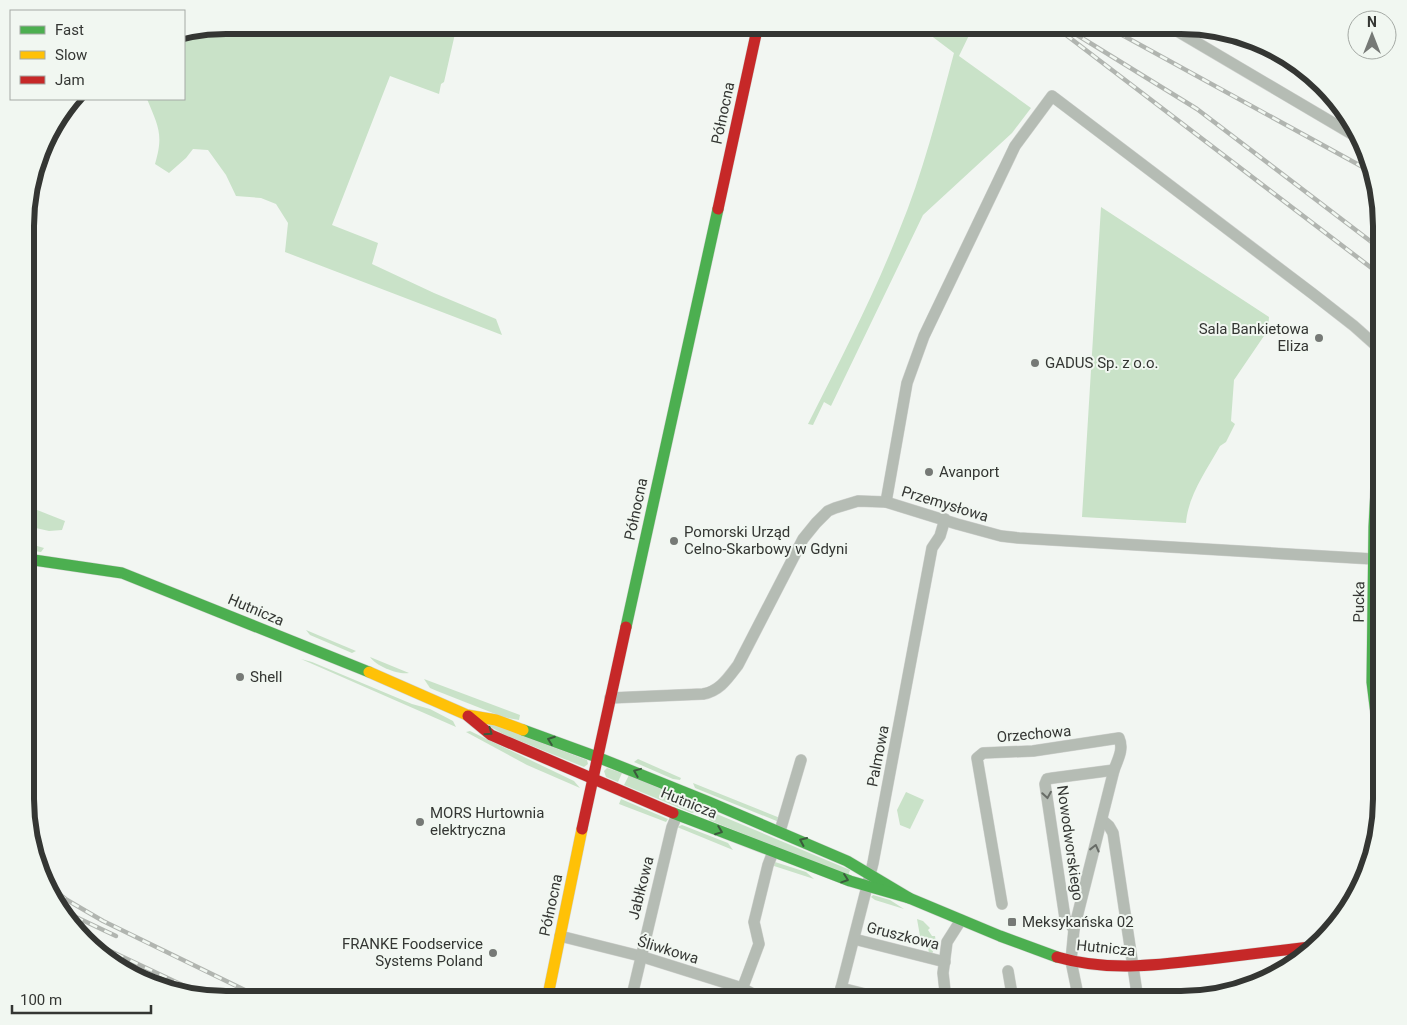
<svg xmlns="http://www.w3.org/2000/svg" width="1407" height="1025" font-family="Roboto,sans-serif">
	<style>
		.green { fill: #c9e2c8 }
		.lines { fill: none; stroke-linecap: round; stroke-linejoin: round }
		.street-casing { stroke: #d1d3d0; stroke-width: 12 }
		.fast-casing { stroke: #d1d3d0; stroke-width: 12 }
		.slow-casing { stroke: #d1d3d0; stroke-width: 12 }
		.jam-casing { stroke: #d1d3d0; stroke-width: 12 }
		.street { stroke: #b5bcb4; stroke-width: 11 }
		.fast { stroke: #4caf50; stroke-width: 11 }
		.slow { stroke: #ffc107; stroke-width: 11 }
		.jam { stroke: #c62828; stroke-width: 11 }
		.rail-casing { stroke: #b1b5b0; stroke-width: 4.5 }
		.rail { stroke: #f1f7f1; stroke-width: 2.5; stroke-dasharray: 8; stroke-linecap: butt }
		.oneway { stroke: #3b5a3c }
		.oneway2 { stroke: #686c67 }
		.poi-dot { fill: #767976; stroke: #f1f7f1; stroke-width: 2 }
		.labels { text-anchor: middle; stroke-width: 4; stroke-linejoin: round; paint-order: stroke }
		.street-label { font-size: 15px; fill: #343633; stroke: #f1f7f1 }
		.poi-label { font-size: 15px; fill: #343633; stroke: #f1f7f1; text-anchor: start }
		.rim { fill: none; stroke: #343633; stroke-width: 6 }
	</style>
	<rect width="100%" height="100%" fill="#f2f6f2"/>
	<g class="green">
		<path d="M225,25H457L444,82L441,84L439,94L390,76L332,225L378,243L372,264L434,293L496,319L502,335L285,252L288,223L276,204L261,198L236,196L226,175L208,150L193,149L186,158L169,173L155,164C164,134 158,126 147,99H184V33Z"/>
		<path d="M917,25H974L959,56L1031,108L1012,133L923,215L831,406L824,402L813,425L808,424C840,361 873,297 899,231C923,173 938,113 954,53Z"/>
		<path d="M1101,207L1269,317L1268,330L1234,380L1231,421L1235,424L1226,442L1220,446C1207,470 1188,495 1186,523L1082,517Z"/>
		<path d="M27,506L65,521L62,530L49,531L27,526Z"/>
		<path d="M27,543L44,548L41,552L27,550Z"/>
		<path d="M306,630L356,651L352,653L310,635Z"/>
		<path d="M370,657L409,673C398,675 376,666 370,657Z"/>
		<path d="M301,659L312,662L412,704L430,709L453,721L456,727Z"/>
		<path d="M424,679L520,715L519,720L503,717L437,691L430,688Z"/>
		<path d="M473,717L587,760L588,764L584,767L505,735Z"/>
		<path d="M470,731L574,781L580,788L527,765L466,732Z"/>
		<path d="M638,759L681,778L680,780L673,779L634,762Z"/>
		<path d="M607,768L622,773L618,782L606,777L604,771Z"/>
		<path d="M629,775L697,804V811L692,813L624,785Z"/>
		<path d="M693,783L780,818L779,822L695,788Z"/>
		<path d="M906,792L924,800L910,829L900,825L897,810Z"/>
		<path d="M621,799L668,819L666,822L619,804Z"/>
		<path d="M712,812L850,870L848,876L709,820V818Z"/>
		<path d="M682,825L728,843L733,850L677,827Z"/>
		<path d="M775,862L806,872L814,879L771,865Z"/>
		<path d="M873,895L890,900L904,909L875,900L871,897Z"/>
		<path d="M917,919L923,921L930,928L928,930L932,936H935L936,943L933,944L931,949L933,951L932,955L929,953L926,937L920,936Z"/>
	</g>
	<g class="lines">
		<g class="street-casing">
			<g id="street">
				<path d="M1167,25L1362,140"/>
				<path d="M886,502L907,383L924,336L1015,146L1052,96L1313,294L1354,326L1382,351"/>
				<path d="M610,698L703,694C720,691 728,678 738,665L803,539L816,523L828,511L835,508L858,501L886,502L957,524L1001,536L1019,538L1373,559"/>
				<path d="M1102,820L1109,826L1113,833L1138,1000"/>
				<path d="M780,831L801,760"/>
				<path d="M1002,904L977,758L983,753L1033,751L1119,738C1124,749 1118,759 1114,770L1074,929L1071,961L1079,1000"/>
				<path d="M1074,929L1065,918L1045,784L1047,779L1053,778L1114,770"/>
				<path d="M560,936L640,956L742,988L764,1000"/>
				<path d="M854,939L945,962"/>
				<path d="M1008,971L1013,1000"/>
				<path d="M841,988L889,1000"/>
				<path d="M631,1000L672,827L677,815"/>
				<path d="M738,1000L759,944L754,922L768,865L773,852"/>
				<path d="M838,1000L873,863L932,548L940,536L945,519"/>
				<path d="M946,1000L943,973L947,942L961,920"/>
			</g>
		</g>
		<g class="fast-casing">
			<g id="fast">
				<path d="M1382,441L1377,469L1374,527L1372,682L1382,763"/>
				<path d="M27,559L122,573L369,672"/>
				<path d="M626,627L718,209"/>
				<path d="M523,730L597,757L709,802L847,861L909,898"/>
				<path d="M673,813L850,881L909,898L1000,936L1057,957"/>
			</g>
		</g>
		<g class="slow-casing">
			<g id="slow">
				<path d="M369,672L467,715L496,720L523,730"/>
				<path d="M547,1000L582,829"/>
			</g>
		</g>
		<g class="jam-casing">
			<g id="jam">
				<path d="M718,209L758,25"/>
				<path d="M468,716L491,735L673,813"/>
				<path d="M582,829L626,627"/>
				<path d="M1057,957C1108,972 1159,965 1210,959C1244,955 1277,951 1310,947"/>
			</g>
		</g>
		<use href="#street" class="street"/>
		<use href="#fast" class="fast"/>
		<use href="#slow" class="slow"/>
		<use href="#jam" class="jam"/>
		<g class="rail-casing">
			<g id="rail">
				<path d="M1053,25L1382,276"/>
				<path d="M1104,25L1370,171"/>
				<path d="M1069,30L1197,109L1382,250"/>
				<path d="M46,884L67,900L103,921L265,1000"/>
				<path d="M61,910L116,936"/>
				<path d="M87,940L212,999"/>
			</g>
		</g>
		<use href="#rail" class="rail"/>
	</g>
	<defs><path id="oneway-chevron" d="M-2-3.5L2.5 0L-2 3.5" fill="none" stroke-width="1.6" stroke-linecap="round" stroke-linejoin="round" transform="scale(1.25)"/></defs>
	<g class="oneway">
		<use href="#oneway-chevron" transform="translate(489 732) rotate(35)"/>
		<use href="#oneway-chevron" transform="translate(551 740) rotate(-160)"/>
		<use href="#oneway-chevron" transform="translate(637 772) rotate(-158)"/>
		<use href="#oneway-chevron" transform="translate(719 831) rotate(21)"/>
		<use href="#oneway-chevron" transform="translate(803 841) rotate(-156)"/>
		<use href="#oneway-chevron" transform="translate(845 879) rotate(19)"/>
	</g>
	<g class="oneway2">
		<use href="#oneway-chevron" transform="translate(1047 795) rotate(81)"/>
		<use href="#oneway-chevron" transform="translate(1095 848) rotate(-76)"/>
	</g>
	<g class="poi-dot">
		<circle cx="1319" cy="338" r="5"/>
		<circle cx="1035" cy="363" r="5"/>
		<circle cx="929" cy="472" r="5"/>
		<circle cx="674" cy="541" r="5"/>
		<circle cx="240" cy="677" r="5"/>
		<circle cx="420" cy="822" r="5"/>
		<rect x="1007" y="917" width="10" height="10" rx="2.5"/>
		<circle cx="493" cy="953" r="5"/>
	</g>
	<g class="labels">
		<g class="street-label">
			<text transform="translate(723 113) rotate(-78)" y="5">Północna</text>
			<text transform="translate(945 504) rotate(17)" y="5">Przemysłowa</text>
			<text transform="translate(636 509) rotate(-78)" y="5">Północna</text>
			<text transform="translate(1359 602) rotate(-89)" y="5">Pucka</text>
			<text transform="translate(256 610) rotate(23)" y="5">Hutnicza</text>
			<text transform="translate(1034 734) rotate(-5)" y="5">Orzechowa</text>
			<text transform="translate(878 756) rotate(-79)" y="5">Palmowa</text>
			<text transform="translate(689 803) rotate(22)" y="5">Hutnicza</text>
			<text transform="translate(1070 843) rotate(82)" y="5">Nowodworskiego</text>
			<text transform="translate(641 888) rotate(-76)" y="5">Jabłkowa</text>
			<text transform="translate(551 905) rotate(-78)" y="5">Północna</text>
			<text transform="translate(903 936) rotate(14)" y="5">Gruszkowa</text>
			<text transform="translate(1106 948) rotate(6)" y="5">Hutnicza</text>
			<text transform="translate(668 950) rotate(17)" y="5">Śliwkowa</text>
		</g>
		<g class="poi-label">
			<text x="1309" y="334" text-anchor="end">Sala Bankietowa<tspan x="1309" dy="17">Eliza</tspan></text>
			<text x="1045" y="368">GADUS Sp. z o.o.</text>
			<text x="939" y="477">Avanport</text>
			<text x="684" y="537">Pomorski Urząd<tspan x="684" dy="17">Celno-Skarbowy w Gdyni</tspan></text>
			<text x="250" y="682">Shell</text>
			<text x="430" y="818">MORS Hurtownia<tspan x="430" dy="17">elektryczna</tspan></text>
			<text x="1022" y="927">Meksykańska 02</text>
			<text x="483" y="949" text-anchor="end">FRANKE Foodservice<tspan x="483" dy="17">Systems Poland</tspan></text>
		</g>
	</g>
	<path d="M0 0H1407V1025H0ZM226 34H1181A192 192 0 0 1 1373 226V799A192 192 0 0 1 1181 991H226A192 192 0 0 1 34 799V226A192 192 0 0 1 226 34Z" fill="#f1f7f1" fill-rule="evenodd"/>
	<path class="rim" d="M226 34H1181A192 192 0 0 1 1373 226V799A192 192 0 0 1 1181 991H226A192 192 0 0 1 34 799V226A192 192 0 0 1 226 34Z"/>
	<rect x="10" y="10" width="175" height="90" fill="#f1f7f1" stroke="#a5aaa5"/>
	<rect x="20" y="26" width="25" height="8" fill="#4caf50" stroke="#a5aaa5"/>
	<text x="55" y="35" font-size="15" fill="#343633">Fast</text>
	<rect x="20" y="51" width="25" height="8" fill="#ffc107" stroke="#a5aaa5"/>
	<text x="55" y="60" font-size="15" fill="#343633">Slow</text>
	<rect x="20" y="76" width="25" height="8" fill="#c62828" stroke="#a5aaa5"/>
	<text x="55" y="85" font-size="15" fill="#343633">Jam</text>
	<g transform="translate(1372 35)"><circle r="24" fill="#f1f7f1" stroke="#a5aaa5"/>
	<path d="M0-4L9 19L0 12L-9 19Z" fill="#767976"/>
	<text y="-8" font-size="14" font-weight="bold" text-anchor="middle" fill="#343633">N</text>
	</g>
	<path d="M12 1005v8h139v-8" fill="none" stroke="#343633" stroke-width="2.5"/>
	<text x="20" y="1005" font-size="15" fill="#343633" stroke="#f1f7f1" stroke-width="4" paint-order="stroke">100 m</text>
</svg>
